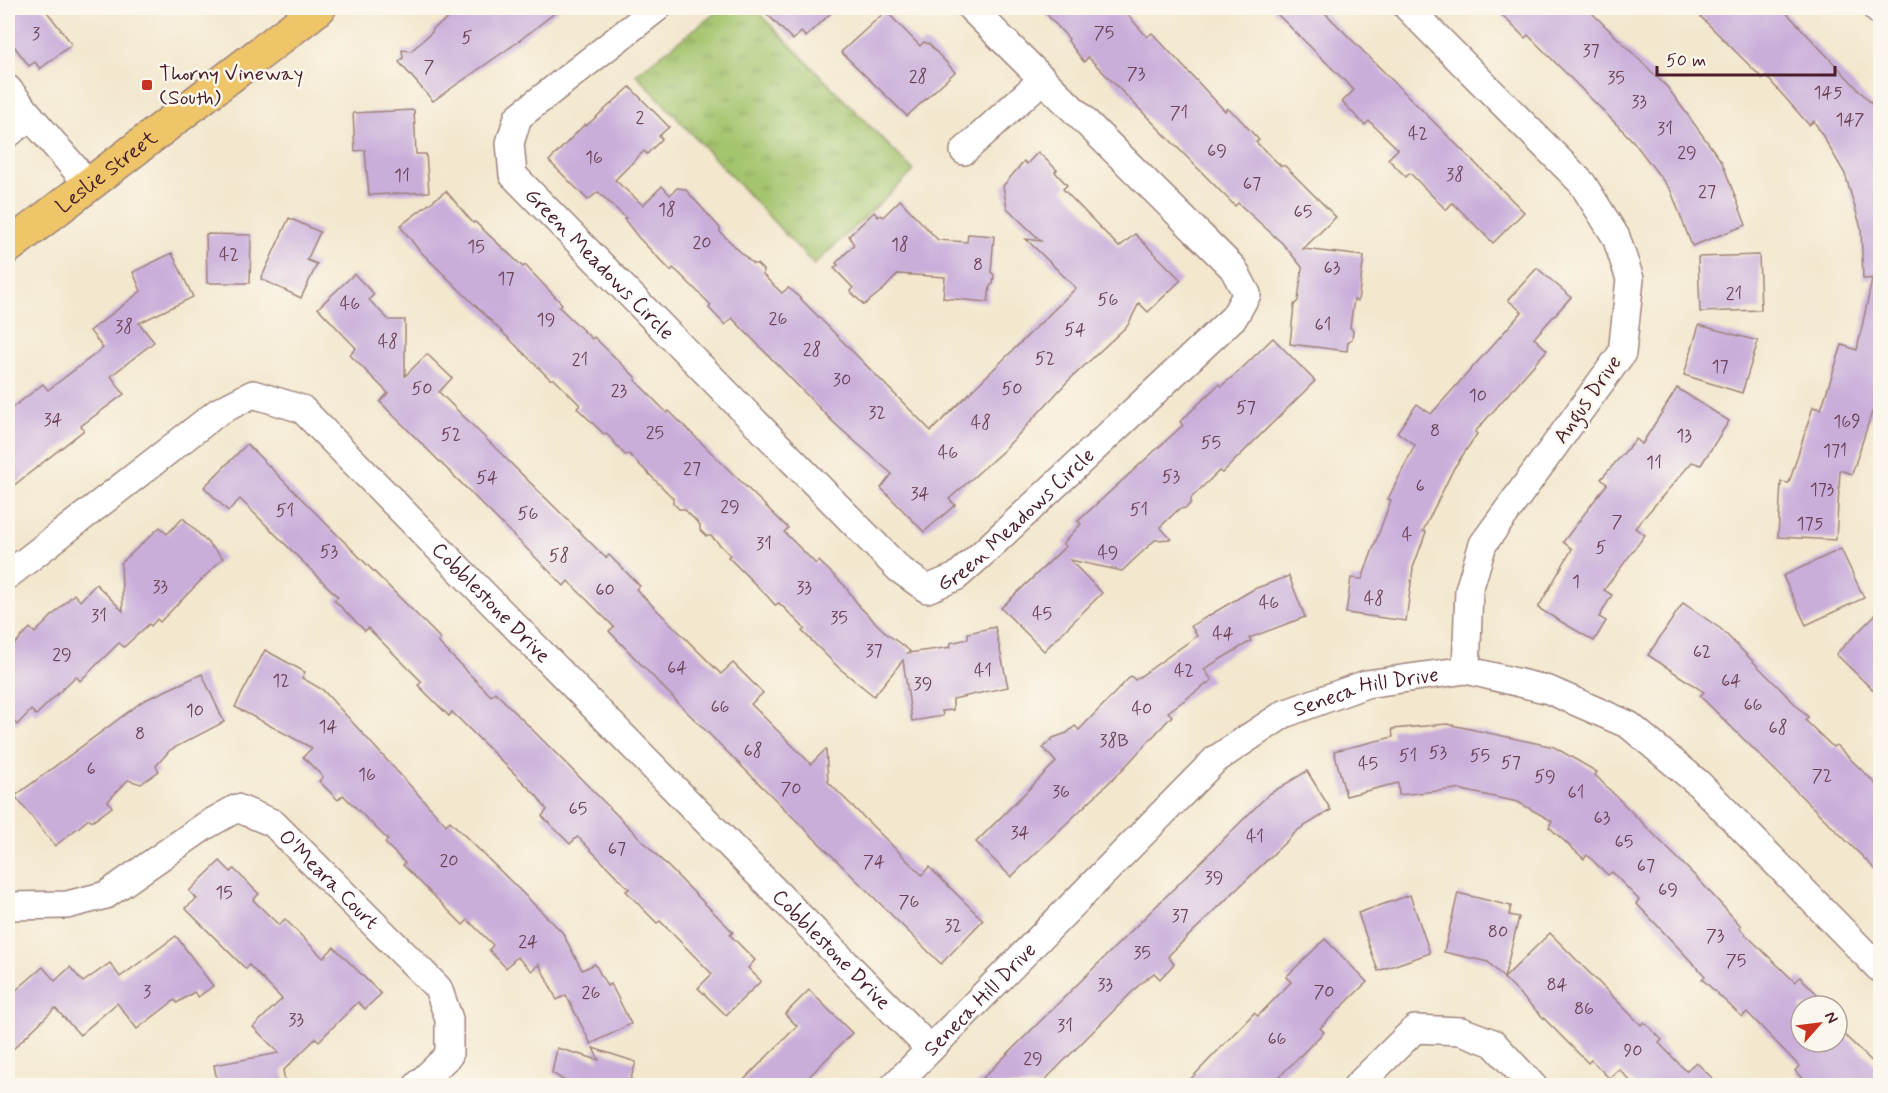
<svg xmlns="http://www.w3.org/2000/svg" width="1888" height="1093" font-family="Mynerve,sans-serif">
	<style>
		.park { fill: url(#park-tufts); stroke: #77724c; stroke-width: 1.5 }
		.building { fill: #c9aeda }
		.lines { fill: none; stroke-linecap: round; stroke-linejoin: round }
		.minor-casing { stroke: #9e837c; stroke-width: 30 }
		.major-casing { stroke: #9e837c; stroke-width: 36 }
		.minor { stroke: #fff; stroke-width: 27 }
		.major { stroke: #eec569; stroke-width: 33 }
		.poi-dot { fill: #c8321e; stroke: #fbf7ec; stroke-width: 2 }
		.labels { text-anchor: middle; stroke-width: 5; stroke-linejoin: round; paint-order: stroke }
		.number-label { font-size: 18px; fill: #6a4357 }
		.poi-label { font-size: 21px; fill: #4a1f2b; stroke: #fbf7ec; text-anchor: start }
		.street-label { font-size: 21px; fill: #4a1f2b; stroke: #fbf7ec }
	</style>
	<defs>
		<pattern id="park-tufts" width="24" height="20" patternUnits="userSpaceOnUse" patternTransform="scale(1.5)"><rect width="24" height="20" fill="#a4c56e"/><path d="M3 7l-1-3M5 7V3M7 7l1-3M15 17l-1-3M17 17v-4M19 17l1-3" fill="none" stroke="#889f5b"/></pattern>
	</defs>
	<rect width="100%" height="100%" fill="#fbf7ec"/>
	<filter id="ink" filterUnits="userSpaceOnUse"><feTurbulence type="fractalNoise" baseFrequency=".0167" numOctaves="2"/><feDisplacementMap in="SourceGraphic" scale="12" xChannelSelector="R" yChannelSelector="G"/><feConvolveMatrix kernelMatrix="1 2 1 2 8 2 1 2 1" color-interpolation-filters="sRGB"/></filter>
	<filter id="wash" filterUnits="userSpaceOnUse"><feTurbulence type="fractalNoise" baseFrequency=".008" numOctaves="4" result="noise"/><feDisplacementMap in="SourceGraphic" scale="24" xChannelSelector="R" yChannelSelector="G"/><feGaussianBlur stdDeviation="1.35" result="paint"/><feColorMatrix in="noise" values="0 0 0 0 0 0 0 0 0 0 0 0 0 0 0 0 0 1.4 0 .05"/><feComposite in="paint" operator="in"/></filter>
	<g filter="url(#wash)">
		<rect width="100%" height="100%" fill="#f3e7ce"/>
		<path class="park" d="M722,8H754L914,171L814,265L636,74Z"/>
		<g id="blocks">
			<g class="building">
				<path d="M8,8H44L72,44L40,69L35,62L29,66L8,38Z"/>
				<path d="M463,8H561L515,44L433,101L399,62L403,58L402,50L411,51L432,32L433,29Z"/>
				<path d="M761,8H836L806,37L801,32L793,40Z"/>
				<path d="M1041,8H1122L1147,37L1152,33L1225,111L1227,108L1237,116L1259,140L1256,142L1281,166H1285L1336,217L1303,249L1364,256L1358,301L1354,300L1350,327L1353,331L1352,339L1348,342L1347,351L1290,344L1294,305L1298,301L1302,267L1282,243L1238,203L1235,206L1088,57L1084,62L1068,41L1069,39Z"/>
				<path d="M1271,8H1320L1524,212L1493,243L1455,205L1452,203L1446,210L1410,173L1406,177L1388,159L1398,149L1369,121L1365,125L1342,102L1354,90Z"/>
				<path d="M1495,8H1587L1668,88L1722,162L1746,225L1692,246L1671,191L1633,141L1528,35L1525,38Z"/>
				<path d="M1692,8H1782L1871,103L1881,120V278L1863,279L1861,228L1845,174L1814,121L1809,125L1766,76L1763,79Z"/>
				<path d="M886,11L920,46L924,42L929,44L955,72L907,116L841,52Z"/>
				<path d="M630,87L669,127L659,136L662,139L647,154L644,151L615,180L643,205L662,186L670,195L677,188L685,189L720,228V232L753,264H757L763,270V275L782,293L788,288L794,292L931,431L1076,288L1026,239L1041,241L1007,208L1003,186L1024,161L1027,164L1038,152L1057,170L1055,172L1067,185L1063,189L1119,247L1135,234L1181,280L1148,312L1139,303L1128,325L1067,382L1003,451L949,499L955,505L924,532L881,488L892,474L833,422L732,318L725,325L709,308L711,305L679,273L673,268L671,271L638,237L624,219L626,218L598,192L588,200L549,161L585,124L586,126Z"/>
				<path d="M414,110L416,154H426L429,192L369,195L365,150L355,151L353,113Z"/>
				<path d="M446,191L473,223L475,222L523,267L525,265L562,304L559,307L592,339L594,337L636,378L635,380L667,413L669,411L788,528L784,532L816,564L819,561L844,585L860,607L887,634L910,651L908,653L951,647L950,643L968,639V633L995,627L1008,687L953,699V710L942,711L943,716L912,721L903,660L874,696L839,668L802,631L805,629L779,603L775,605L769,598L728,557L730,555L711,536H706L700,530V525L684,509H679L673,503V498L629,454L625,455L606,433L605,435L577,408L580,405L554,379H550L418,249L400,226Z"/>
				<path d="M900,200L938,240L967,242L968,234L994,236L991,272L994,275L993,284L990,286L988,302L943,298L945,277L898,274L885,288L864,305L850,291L853,288L834,268L838,265L836,263L854,245L849,236L874,212L878,217L881,215L883,217Z"/>
				<path d="M289,218L320,232L307,260L317,264L301,298L261,279Z"/>
				<path d="M206,234L251,235L250,283H207Z"/>
				<path d="M172,253L193,297L139,323L154,342L111,376L124,394L81,426L84,430L8,490V411L43,384L48,390L103,348L90,331L141,291L133,272Z"/>
				<path d="M1759,255L1761,310L1700,312L1698,257Z"/>
				<path d="M1537,268L1571,297L1534,338L1547,350L1475,432L1477,434L1454,468L1423,531L1426,532L1413,568L1406,621L1346,613L1351,578L1362,579L1391,500L1388,499L1415,445L1397,432L1417,404L1431,414L1522,312L1508,300Z"/>
				<path d="M354,274L374,294L369,300L389,320H405V376L427,354L452,378L439,392L606,558L609,555L640,586L636,589L721,674L733,663L763,693L751,704L811,764L826,749L828,782L922,875L929,867L983,920L941,964L685,710L609,631L614,627L568,581L564,586L380,402L388,393L350,355L356,348L318,308Z"/>
				<path d="M1872,280L1881,281V415L1872,412L1852,474L1840,470L1836,540L1778,537L1781,482L1789,483L1813,407L1821,409L1842,345L1857,350Z"/>
				<path d="M1699,325L1758,341L1742,393L1684,375Z"/>
				<path d="M1273,338L1315,381L1222,473L1219,471L1191,498V503L1186,508L1179,509L1160,527L1171,539L1155,540L1122,571L1070,560L1102,593L1044,651L1001,608L1066,546L1063,544L1066,540L1081,524L1078,521L1183,425L1180,422L1219,384L1221,386L1236,374Z"/>
				<path d="M1677,388L1729,421L1701,465L1692,462L1635,528L1645,535L1604,590L1612,595L1599,617L1606,621L1594,641L1538,608L1572,549L1563,542L1607,484L1601,479L1636,439L1642,444Z"/>
				<path d="M247,444L441,639L438,642L491,696L495,692L733,932L730,935L755,960L748,968L761,981L726,1015L698,988L712,974L660,921L657,923L643,909L626,891L629,889L580,839L577,837L570,844L542,816L547,810L537,796L452,712L449,716L418,685L422,682L368,628L365,631L334,600L338,597L240,499L228,511L204,487Z"/>
				<path d="M183,518L223,558L160,622L157,619L151,626L149,624L124,647L119,643L80,681L76,676L36,715L31,710L17,725L8,715V651L30,628L35,633L74,594L80,601L96,584L123,611L121,563L160,527L167,534Z"/>
				<path d="M1841,549L1864,598L1806,625L1783,576Z"/>
				<path d="M1289,576L1305,617L1249,638L1251,641L1204,669L1212,680L1168,712L1172,716L1121,771L1011,877L976,842L1056,762L1043,748L1053,738L1067,733L1075,726L1079,730L1131,676L1135,680L1197,636L1191,626L1254,589Z"/>
				<path d="M1683,603L1721,629L1808,717L1805,720L1833,747L1836,745L1881,789V875L1700,696L1704,692L1648,655Z"/>
				<path d="M1881,609V698L1836,654Z"/>
				<path d="M265,650L305,672L302,678L323,690L446,825L450,821L562,932L582,970L595,964L607,986L611,984L631,1024L591,1044L566,995L557,1000L539,964L532,971L517,957L506,968L489,950L493,945L468,920L463,925L403,865L405,863L385,843L388,840L343,795L338,800L319,781L323,777L303,757L312,748L235,707Z"/>
				<path d="M202,674L224,722L170,750L156,766L159,771L141,784L128,780L108,801L112,807L93,821L89,819L55,846L15,796L143,701Z"/>
				<path d="M1447,724L1554,747L1597,772L1595,775L1697,878L1741,926L1739,928L1795,982L1800,977L1829,1006H1801V1042H1837V1028L1881,1070V1086H1810L1795,1071L1799,1066L1747,1012L1742,1017L1702,979L1705,976L1636,903L1639,900L1612,872L1608,875L1587,855L1584,859L1549,827L1552,821L1518,802L1457,789L1399,795L1398,783L1346,796L1334,751L1393,737L1392,729Z"/>
				<path d="M1307,771L1331,810L1298,830L1170,954L1168,957L1174,964L1160,979L1154,973L1139,985L1039,1086H975L1269,794Z"/>
				<path d="M220,861L231,872L234,869L259,894L253,900L279,925L285,919L323,958L334,947L381,994L365,1009L358,1002L319,1041L316,1038L283,1071L286,1086H218L214,1065L279,1053L253,1027L282,999L249,965L246,969L185,908L197,899L189,891Z"/>
				<path d="M1458,893L1511,906L1509,915L1519,917L1504,978L1550,933L1641,1025L1644,1022L1662,1040L1659,1043L1686,1071L1696,1062L1720,1086H1635L1619,1069L1609,1078L1591,1060L1588,1063L1488,962L1444,952Z"/>
				<path d="M1410,895L1430,953L1378,971L1358,913Z"/>
				<path d="M176,936L213,986L198,997L194,992L177,1003L175,1000L137,1029L117,1003L80,1035L55,1008L8,1054V997L43,967L55,981L70,967L83,982L110,963L120,977Z"/>
				<path d="M1325,939L1367,982L1320,1028L1324,1032L1270,1086H1184L1254,1013L1258,1016L1291,982L1286,977Z"/>
				<path d="M809,990L852,1033L800,1086H738L797,1026L785,1014Z"/>
				<path d="M557,1048L599,1060L593,1048L636,1062L631,1078L623,1086H573L552,1073Z"/>
			</g>
		</g>
	</g>
	<g filter="url(#ink)">
		<use href="#blocks" fill-opacity="0" stroke="#9e837c" stroke-width="1.5"/>
		<g class="lines">
			<g class="minor-casing">
				<g id="minor">
					<path id="s1" d="M657,8L518,117L510,143L513,175L899,569L927,589L956,577L984,552L1234,317L1247,294L1233,268L971,8"/>
					<path d="M1408,8L1582,183L1616,237L1630,279L1622,353L1483,544L1469,590L1466,670"/>
					<path d="M1876,8L1880,12"/>
					<path d="M8,89L30,116L8,134"/>
					<path d="M30,116L89,185"/>
					<path d="M964,151L1043,79"/>
					<path id="s2" d="M8,575L218,412L253,394L302,409L930,1049"/>
					<path id="s3" d="M8,906L67,905L106,895L205,826L237,808L273,823L438,988L449,1019V1055L417,1086"/>
					<path id="s4" d="M894,1086L1215,760L1284,714L1366,684L1466,670L1549,690L1629,725L1698,783L1880,969"/>
					<path d="M1357,1086L1415,1029L1461,1031L1493,1043L1533,1086"/>
				</g>
			</g>
			<g class="major-casing">
				<g id="major">
					<path id="s5" d="M8,247L319,8"/>
				</g>
			</g>
			<use href="#minor" class="minor"/>
			<use href="#major" class="major"/>
		</g>
	</g>
	<rect class="poi-dot" x="141" y="79" width="12" height="12" rx="3"/>
	<g class="labels">
		<g class="number-label">
			<text x="1104" y="38">75</text>
			<text x="36" y="39">3</text>
			<text x="467" y="43">5</text>
			<text x="1591" y="56">37</text>
			<text x="429" y="72">7</text>
			<text x="1136" y="79">73</text>
			<text x="918" y="82">28</text>
			<text x="1616" y="83">35</text>
			<text x="1828" y="98">145</text>
			<text x="1639" y="107">33</text>
			<text x="1179" y="118">71</text>
			<text x="640" y="123">2</text>
			<text x="1850" y="125">147</text>
			<text x="1665" y="134">31</text>
			<text x="1418" y="139">42</text>
			<text x="1217" y="156">69</text>
			<text x="1687" y="158">29</text>
			<text x="594" y="163">16</text>
			<text x="1455" y="180">38</text>
			<text x="402" y="181">11</text>
			<text x="1252" y="189">67</text>
			<text x="1707" y="197">27</text>
			<text x="667" y="215">18</text>
			<text x="1303" y="217">65</text>
			<text x="702" y="248">20</text>
			<text x="900" y="250">18</text>
			<text x="476" y="252">15</text>
			<text x="229" y="260">42</text>
			<text x="978" y="270">8</text>
			<text x="1332" y="273">63</text>
			<text x="506" y="284">17</text>
			<text x="1734" y="299">21</text>
			<text x="1108" y="305">56</text>
			<text x="350" y="309">46</text>
			<text x="778" y="324">26</text>
			<text x="546" y="325">19</text>
			<text x="1323" y="330">61</text>
			<text x="124" y="332">38</text>
			<text x="1075" y="335">54</text>
			<text x="388" y="347">48</text>
			<text x="812" y="355">28</text>
			<text x="1045" y="364">52</text>
			<text x="580" y="365">21</text>
			<text x="1720" y="372">17</text>
			<text x="842" y="385">30</text>
			<text x="422" y="394">50</text>
			<text x="1012" y="394">50</text>
			<text x="619" y="396">23</text>
			<text x="1478" y="401">10</text>
			<text x="1246" y="413">57</text>
			<text x="877" y="418">32</text>
			<text x="53" y="425">34</text>
			<text x="1847" y="427">169</text>
			<text x="981" y="428">48</text>
			<text x="1435" y="436">8</text>
			<text x="655" y="438">25</text>
			<text x="451" y="440">52</text>
			<text x="1684" y="441">13</text>
			<text x="1211" y="448">55</text>
			<text x="1835" y="456">171</text>
			<text x="948" y="458">46</text>
			<text x="1654" y="468">11</text>
			<text x="692" y="474">27</text>
			<text x="1171" y="482">53</text>
			<text x="487" y="483">54</text>
			<text x="1420" y="491">6</text>
			<text x="1822" y="495">173</text>
			<text x="920" y="499">34</text>
			<text x="730" y="512">29</text>
			<text x="1139" y="515">51</text>
			<text x="285" y="516">51</text>
			<text x="528" y="519">56</text>
			<text x="1617" y="527">7</text>
			<text x="1810" y="529">175</text>
			<text x="1407" y="540">4</text>
			<text x="764" y="549">31</text>
			<text x="1601" y="553">5</text>
			<text x="329" y="557">53</text>
			<text x="1108" y="558">49</text>
			<text x="559" y="561">58</text>
			<text x="1576" y="587">1</text>
			<text x="160" y="592">33</text>
			<text x="804" y="593">33</text>
			<text x="605" y="595">60</text>
			<text x="1374" y="604">48</text>
			<text x="1269" y="608">46</text>
			<text x="1042" y="619">45</text>
			<text x="99" y="621">31</text>
			<text x="839" y="623">35</text>
			<text x="1223" y="639">44</text>
			<text x="874" y="656">37</text>
			<text x="1702" y="657">62</text>
			<text x="62" y="660">29</text>
			<text x="677" y="673">64</text>
			<text x="983" y="676">41</text>
			<text x="1184" y="676">42</text>
			<text x="281" y="686">12</text>
			<text x="1731" y="686">64</text>
			<text x="923" y="689">39</text>
			<text x="1753" y="710">66</text>
			<text x="720" y="712">66</text>
			<text x="1142" y="714">40</text>
			<text x="195" y="716">10</text>
			<text x="328" y="732">14</text>
			<text x="1778" y="733">68</text>
			<text x="140" y="739">8</text>
			<text x="1114" y="746">38B</text>
			<text x="753" y="756">68</text>
			<text x="1438" y="758">53</text>
			<text x="1408" y="761">51</text>
			<text x="1480" y="761">55</text>
			<text x="1511" y="768">57</text>
			<text x="1368" y="769">45</text>
			<text x="91" y="774">6</text>
			<text x="367" y="780">16</text>
			<text x="1822" y="781">72</text>
			<text x="1545" y="782">59</text>
			<text x="791" y="794">70</text>
			<text x="1061" y="797">36</text>
			<text x="1576" y="798">61</text>
			<text x="578" y="814">65</text>
			<text x="1602" y="823">63</text>
			<text x="1020" y="838">34</text>
			<text x="1255" y="842">41</text>
			<text x="1624" y="847">65</text>
			<text x="617" y="854">67</text>
			<text x="449" y="866">20</text>
			<text x="874" y="867">74</text>
			<text x="1646" y="871">67</text>
			<text x="1214" y="883">39</text>
			<text x="1668" y="895">69</text>
			<text x="224" y="898">15</text>
			<text x="909" y="907">76</text>
			<text x="1180" y="921">37</text>
			<text x="953" y="931">32</text>
			<text x="1498" y="937">80</text>
			<text x="1715" y="941">73</text>
			<text x="528" y="947">24</text>
			<text x="1142" y="958">35</text>
			<text x="1736" y="966">75</text>
			<text x="1105" y="990">33</text>
			<text x="1557" y="990">84</text>
			<text x="147" y="997">3</text>
			<text x="1324" y="997">70</text>
			<text x="591" y="998">26</text>
			<text x="1584" y="1014">86</text>
			<text x="296" y="1025">33</text>
			<text x="1065" y="1031">31</text>
			<text x="1277" y="1044">66</text>
			<text x="1633" y="1056">90</text>
			<text x="1033" y="1064">29</text>
		</g>
		<g class="poi-label">
			<text x="159" y="80">Thorny Vineway<tspan x="159" dy="24">(South)</tspan></text>
		</g>
		<g class="street-label">
			<text dy="7" stroke="none"><textPath href="#s5" startOffset="124">Leslie Street</textPath></text>
			<text dy="7" stroke="none"><textPath href="#s1" startOffset="360">Green Meadows Circle</textPath></text>
			<text transform="translate(1587 399) rotate(-55)" y="7">Angus Drive</text>
			<text dy="7" stroke="none"><textPath href="#s1" startOffset="936">Green Meadows Circle</textPath></text>
			<text dy="7" stroke="none"><textPath href="#s2" startOffset="627">Cobblestone Drive</textPath></text>
			<text dy="7" stroke="none"><textPath href="#s4" startOffset="626">Seneca Hill Drive</textPath></text>
			<text dy="7" stroke="none"><textPath href="#s3" startOffset="375">O'Meara Court</textPath></text>
			<text dy="7" stroke="none"><textPath href="#s2" startOffset="1113">Cobblestone Drive</textPath></text>
			<text dy="7" stroke="none"><textPath href="#s4" startOffset="122">Seneca Hill Drive</textPath></text>
		</g>
	</g>
	<rect width="1888" height="1093" fill="none" stroke="#fbf7ec" stroke-width="30"/>
	<g transform="translate(1819 1024) rotate(62)"><circle r="28" fill="#fbf7ec" stroke="#b4a19f" stroke-width="1.5"/>
	<path d="M0-4.5L10 22L0 15L-10 22Z" fill="#c8321e"/>
	<text y="-9" font-size="16" font-weight="bold" text-anchor="middle" fill="#4a1f2b">N</text>
	</g>
	<path d="M1657 66v9h178v-9" fill="none" stroke="#4a1f2b" stroke-width="3"/>
	<text x="1666" y="66" font-size="18" fill="#4a1f2b" stroke="#fbf7ec" stroke-width="4.5" paint-order="stroke">50 m</text>
</svg>
